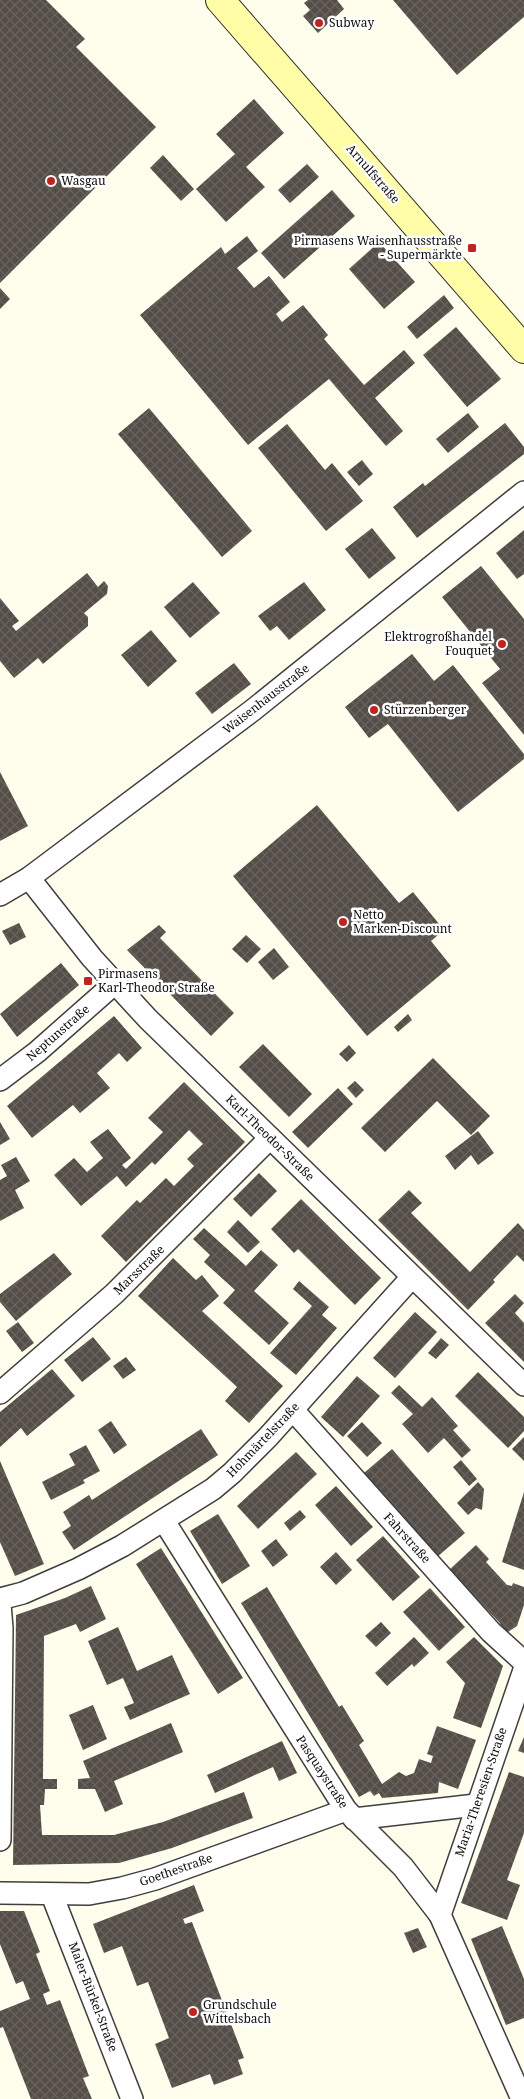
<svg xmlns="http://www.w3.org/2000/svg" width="524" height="2099" font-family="'Noto Serif',serif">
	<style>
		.building { fill: url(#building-cross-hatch) }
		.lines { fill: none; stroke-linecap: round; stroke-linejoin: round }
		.street-casing { stroke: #3f3f3f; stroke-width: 24 }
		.secondary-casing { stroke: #2e2e2e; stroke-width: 30 }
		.street { stroke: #fff; stroke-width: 21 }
		.secondary { stroke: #fffda6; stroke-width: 28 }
		.poi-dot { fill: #c4231d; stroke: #fff; stroke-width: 2 }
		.labels { text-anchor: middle; stroke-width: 5; stroke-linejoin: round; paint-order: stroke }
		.poi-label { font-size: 12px; fill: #0c0c0c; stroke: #fff; text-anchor: start }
		.street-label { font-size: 12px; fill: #0c0c0c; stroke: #fff }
	</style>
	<defs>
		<pattern id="building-cross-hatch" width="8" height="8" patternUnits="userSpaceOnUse" patternTransform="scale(1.25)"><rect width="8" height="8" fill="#554e48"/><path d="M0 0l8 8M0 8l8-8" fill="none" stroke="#68635e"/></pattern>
	</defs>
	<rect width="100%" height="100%" fill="#fffdeb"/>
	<g class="building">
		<path d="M0,0H46L85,39L76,47L156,127L0,283Z"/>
		<path d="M308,0H337L344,9L318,33L303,16L310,10L304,3Z"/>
		<path d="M393,0H524V17L457,75Z"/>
		<path d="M254,99L284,133L246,167L265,187L226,222L196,189L235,154L216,134Z"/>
		<path d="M163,155L194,189L181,201L150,168Z"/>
		<path d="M307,164L319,177L290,203L278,190Z"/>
		<path d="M332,190L355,216L284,279L261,253Z"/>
		<path d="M247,236L258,251L237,268L254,288L269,276L290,302L276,314L282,322L303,305L328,335L324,339L364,385L404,350L415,363L375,398L403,431L386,446L329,379L248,445L140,315L221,247L225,254Z"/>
		<path d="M379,242L415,282L384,309L349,269Z"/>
		<path d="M0,288L10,299L0,309Z"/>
		<path d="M444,295L454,308L417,339L407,327Z"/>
		<path d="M456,327L501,379L467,407L423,355Z"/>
		<path d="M149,408L252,531L222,557L118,434Z"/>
		<path d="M468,413L479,427L448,453L436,439Z"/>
		<path d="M505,423L524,447V454L417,538L393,507L423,483L425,486Z"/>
		<path d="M287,424L325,470L332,463L363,501L326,531L258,448Z"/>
		<path d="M362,460L373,474L359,486L347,472Z"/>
		<path d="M372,528L396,558L369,579L345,549Z"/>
		<path d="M524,530V574L517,579L496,553Z"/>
		<path d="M481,566L524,619V735L482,683L500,669L442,597Z"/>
		<path d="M87,573L98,587L104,581L108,586L107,594L84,613L88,617V626L43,664L38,658L14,678L0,661V598L19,621L12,626L16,631Z"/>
		<path d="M193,582L220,613L190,638L164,607Z"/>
		<path d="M304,582L326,610L289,640L277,626L270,631L258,616Z"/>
		<path d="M151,630L177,661L148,687L121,655Z"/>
		<path d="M412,654L434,681L453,665L524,754V759L458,812L388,724L369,738L345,707Z"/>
		<path d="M234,663L251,684L212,714L195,693Z"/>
		<path d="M0,772L28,826L0,841Z"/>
		<path d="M317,805L399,903L413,892L444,930L431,941L451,966L367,1036L233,876Z"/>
		<path d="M19,923L26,937L10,945L2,931Z"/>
		<path d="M159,925L166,932L160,938L234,1013L211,1036L127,950Z"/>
		<path d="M246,935L261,949L247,963L232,949Z"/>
		<path d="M274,948L289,967L273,980L258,962Z"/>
		<path d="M61,963L79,985L17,1037L0,1014Z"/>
		<path d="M408,1014L412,1020L398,1032L394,1027Z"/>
		<path d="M114,1016L142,1048L127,1062L119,1053L97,1073L110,1088L80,1113L73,1105L32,1138L7,1106Z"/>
		<path d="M263,1044L312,1094L289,1117L239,1067Z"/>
		<path d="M349,1045L356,1053L347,1062L339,1054Z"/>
		<path d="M433,1058L490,1116L471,1135L437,1101L385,1152L361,1128Z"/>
		<path d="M355,1081L364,1090L356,1098L347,1088Z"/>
		<path d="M184,1082L245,1142L126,1262L101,1236L137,1200L140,1203L166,1178L174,1186L194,1166L187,1159L203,1144L189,1130L155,1165L152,1162L126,1187L117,1176L81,1206L54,1175L74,1158L87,1172L103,1158L90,1142L108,1129L131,1158L122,1165L126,1169L163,1132L148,1118Z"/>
		<path d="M338,1088L353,1104L308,1148L292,1132Z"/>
		<path d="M0,1122L10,1139L0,1145Z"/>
		<path d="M478,1131L494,1153L478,1165L471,1155L455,1170L445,1156Z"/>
		<path d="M16,1157L30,1181L15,1190L24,1208L0,1221V1180L7,1176L1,1165Z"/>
		<path d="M259,1173L277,1191L251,1217L233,1199Z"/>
		<path d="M409,1190L422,1203L411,1213L470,1272L518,1223L524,1230V1262L517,1255L493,1280L495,1282L468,1310L378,1220Z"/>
		<path d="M301,1199L381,1278L355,1305L298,1249L294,1253L271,1229Z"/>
		<path d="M238,1220L260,1242L248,1253L227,1232Z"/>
		<path d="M204,1228L246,1266L261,1250L278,1265L254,1291L289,1323L269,1345L223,1303L235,1290L204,1262L210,1255L193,1239Z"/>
		<path d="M54,1253L72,1274L16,1321L0,1302V1294Z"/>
		<path d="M173,1258L196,1280L202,1275L219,1296L202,1311L283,1386L249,1423L225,1401L237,1387L138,1296Z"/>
		<path d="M299,1281L329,1307L322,1315L337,1328L296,1375L270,1353L312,1306L293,1289Z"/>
		<path d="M515,1294L524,1303L515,1313L524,1323V1362L485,1323Z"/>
		<path d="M415,1312L437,1332L395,1378L373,1358Z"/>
		<path d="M18,1322L34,1343L22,1352L6,1331Z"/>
		<path d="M93,1337L111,1359L82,1382L64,1360Z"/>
		<path d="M441,1338L449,1345L436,1359L428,1353Z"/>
		<path d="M126,1357L136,1370L123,1379L113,1366Z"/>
		<path d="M52,1369L75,1396L27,1436L21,1428L0,1447V1412Z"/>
		<path d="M478,1372L524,1417V1431L508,1448L455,1396Z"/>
		<path d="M357,1376L380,1396L343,1437L321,1417Z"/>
		<path d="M399,1385L422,1407L432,1397L458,1426L453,1430L471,1450L462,1458L444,1438L428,1453L402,1424L413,1414L391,1393Z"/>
		<path d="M111,1421L127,1445L114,1454L98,1430Z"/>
		<path d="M362,1422L382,1443L367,1457L347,1436Z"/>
		<path d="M201,1429L218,1455L74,1550L62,1532L71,1526L63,1512L89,1495L92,1500Z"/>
		<path d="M524,1437V1461L512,1449Z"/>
		<path d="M86,1445L100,1471L83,1480L85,1483L51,1500L42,1482L75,1465L69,1454Z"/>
		<path d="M392,1449L465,1533L437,1557L364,1473Z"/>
		<path d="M296,1452L317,1474L258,1529L237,1506Z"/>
		<path d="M461,1460L477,1479L469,1486L453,1467Z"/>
		<path d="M0,1461L44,1564L15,1576L0,1542Z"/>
		<path d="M478,1482L484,1489L482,1510L476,1508L468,1515L457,1503Z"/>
		<path d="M336,1486L373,1527L351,1546L315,1505Z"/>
		<path d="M524,1492V1570L502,1562Z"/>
		<path d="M300,1510L306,1517L290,1531L284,1523Z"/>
		<path d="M218,1514L250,1566L222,1584L190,1531Z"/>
		<path d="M383,1536L420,1577L393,1601L356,1560Z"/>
		<path d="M276,1539L288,1555L273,1567L261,1551Z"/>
		<path d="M476,1545L489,1559L486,1562L507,1585L512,1586L513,1583L524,1587V1605L517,1626L508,1632L502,1629L500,1623L449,1570Z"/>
		<path d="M161,1548L243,1678L218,1694L136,1564Z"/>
		<path d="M336,1552L352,1570L336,1585L320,1567Z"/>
		<path d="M91,1586L106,1619L80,1632L76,1624L44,1636L43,1779H57V1789H45L44,1805H40L42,1835H114L163,1822L244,1792L253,1818L172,1848L119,1863L13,1865L16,1615L65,1598Z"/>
		<path d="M267,1587L339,1707L342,1705L364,1741L359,1745L382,1784L399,1772L406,1776L414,1773L419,1759L431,1763L433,1756L427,1754L437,1726L476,1740L458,1789L439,1782L438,1793L382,1798L379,1793L374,1796L370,1791L359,1797L241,1603Z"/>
		<path d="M430,1588L465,1627L439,1651L403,1612Z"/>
		<path d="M381,1622L391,1633L376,1647L365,1636Z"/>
		<path d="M118,1627L137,1671L172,1655L190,1694L130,1720L124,1707L134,1703L123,1678L107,1685L88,1641Z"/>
		<path d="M414,1637L429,1653L414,1667L412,1664L387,1686L375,1673Z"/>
		<path d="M474,1637L503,1666L481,1728L453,1718L465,1683L446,1662Z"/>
		<path d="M93,1705L107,1739L83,1750L69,1715Z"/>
		<path d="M171,1723L183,1752L114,1781L123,1804L105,1812L95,1789H78V1779L90,1778L83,1761Z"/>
		<path d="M524,1737V1753L518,1751Z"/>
		<path d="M282,1741L297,1773L279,1781L273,1767L215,1793L207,1775Z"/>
		<path d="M509,1772L524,1777V1833L507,1880L520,1885L507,1920L461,1903Z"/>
		<path d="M194,1885L204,1911L183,1919L185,1924L192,1922L244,2058L238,2060L243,2074L214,2085L210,2074L172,2088L155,2044L169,2038L148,1982L137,1986L122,1946L104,1953L93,1924Z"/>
		<path d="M0,1911H24L40,1952L36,1954L50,1991L43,1994L47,2005L60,2000L89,2076L83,2078L92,2099H31L3,2027L0,2028V2011L30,1999L23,1981L16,1984L0,1944Z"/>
		<path d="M502,1926L524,1979V2018L506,2025L471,1939Z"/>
		<path d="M418,1928L427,1947L413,1953L404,1933Z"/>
	</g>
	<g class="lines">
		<g class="street-casing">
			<g id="street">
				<path d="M29,878L92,958L148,1019L524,1385"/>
				<path d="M0,895L29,878L253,710L524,492"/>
				<path d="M0,1080L37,1052L114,984"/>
				<path d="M0,1393L114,1294L270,1138"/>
				<path d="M293,1410L491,1632L524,1662"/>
				<path d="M164,1521L346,1810L403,1867L440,1915L522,2099"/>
				<path d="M0,1599L23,1593L78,1569L122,1546L213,1489L232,1473L268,1437L412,1277"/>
				<path d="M0,1604L2,1628L0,1840"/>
				<path d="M354,1819L476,1805"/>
				<path d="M0,1893L89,1894L122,1888L155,1879L346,1810"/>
				<path d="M52,1895L132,2099"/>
				<path d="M440,1915L524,1670"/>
			</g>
		</g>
		<g class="secondary-casing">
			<path id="secondary" d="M220,0L524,349"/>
		</g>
		<use href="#street" class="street"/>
		<use href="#secondary" class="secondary"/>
	</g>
	<g class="poi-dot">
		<circle cx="319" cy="23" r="5"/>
		<circle cx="51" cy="181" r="5"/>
		<rect x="467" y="243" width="10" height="10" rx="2.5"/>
		<circle cx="502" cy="644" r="5"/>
		<circle cx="374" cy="710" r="5"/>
		<circle cx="343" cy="922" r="5"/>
		<rect x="83" y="976" width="10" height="10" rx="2.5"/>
		<circle cx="193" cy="2012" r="5"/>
	</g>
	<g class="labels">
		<g class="poi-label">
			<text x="329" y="27">Subway</text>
			<text x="61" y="185">Wasgau</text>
			<text x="462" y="245" text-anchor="end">Pirmasens Waisenhausstraße<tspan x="462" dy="14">- Supermärkte</tspan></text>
			<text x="492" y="641" text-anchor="end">Elektrogroßhandel<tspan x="492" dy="14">Fouquet</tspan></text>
			<text x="384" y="714">Stürzenberger</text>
			<text x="353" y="919">Netto<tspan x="353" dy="14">Marken-Discount</tspan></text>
			<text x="98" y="978">Pirmasens<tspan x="98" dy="14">Karl-Theodor Straße</tspan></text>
			<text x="203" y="2009">Grundschule<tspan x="203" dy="14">Wittelsbach</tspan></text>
		</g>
		<g class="street-label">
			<text transform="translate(373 174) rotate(49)" y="4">Arnulfstraße</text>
			<text transform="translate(266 699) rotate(-38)" y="4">Waisenhausstraße</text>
			<text transform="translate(58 1033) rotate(-41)" y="4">Neptunstraße</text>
			<text transform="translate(270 1138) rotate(44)" y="4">Karl-Theodor-Straße</text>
			<text transform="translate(139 1270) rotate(-44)" y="4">Marsstraße</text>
			<text transform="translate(263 1440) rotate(-46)" y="4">Hohmärtelstraße</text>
			<text transform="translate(407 1538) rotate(48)" y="4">Fahrstraße</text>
			<text transform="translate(322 1772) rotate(57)" y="4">Pasquaystraße</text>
			<text transform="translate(481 1792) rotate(-71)" y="4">Maria-Theresien-Straße</text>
			<text transform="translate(176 1870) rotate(-19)" y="4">Goethestraße</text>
			<text transform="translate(93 1997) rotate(69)" y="4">Maler-Bürkel-Straße</text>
		</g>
	</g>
</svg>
